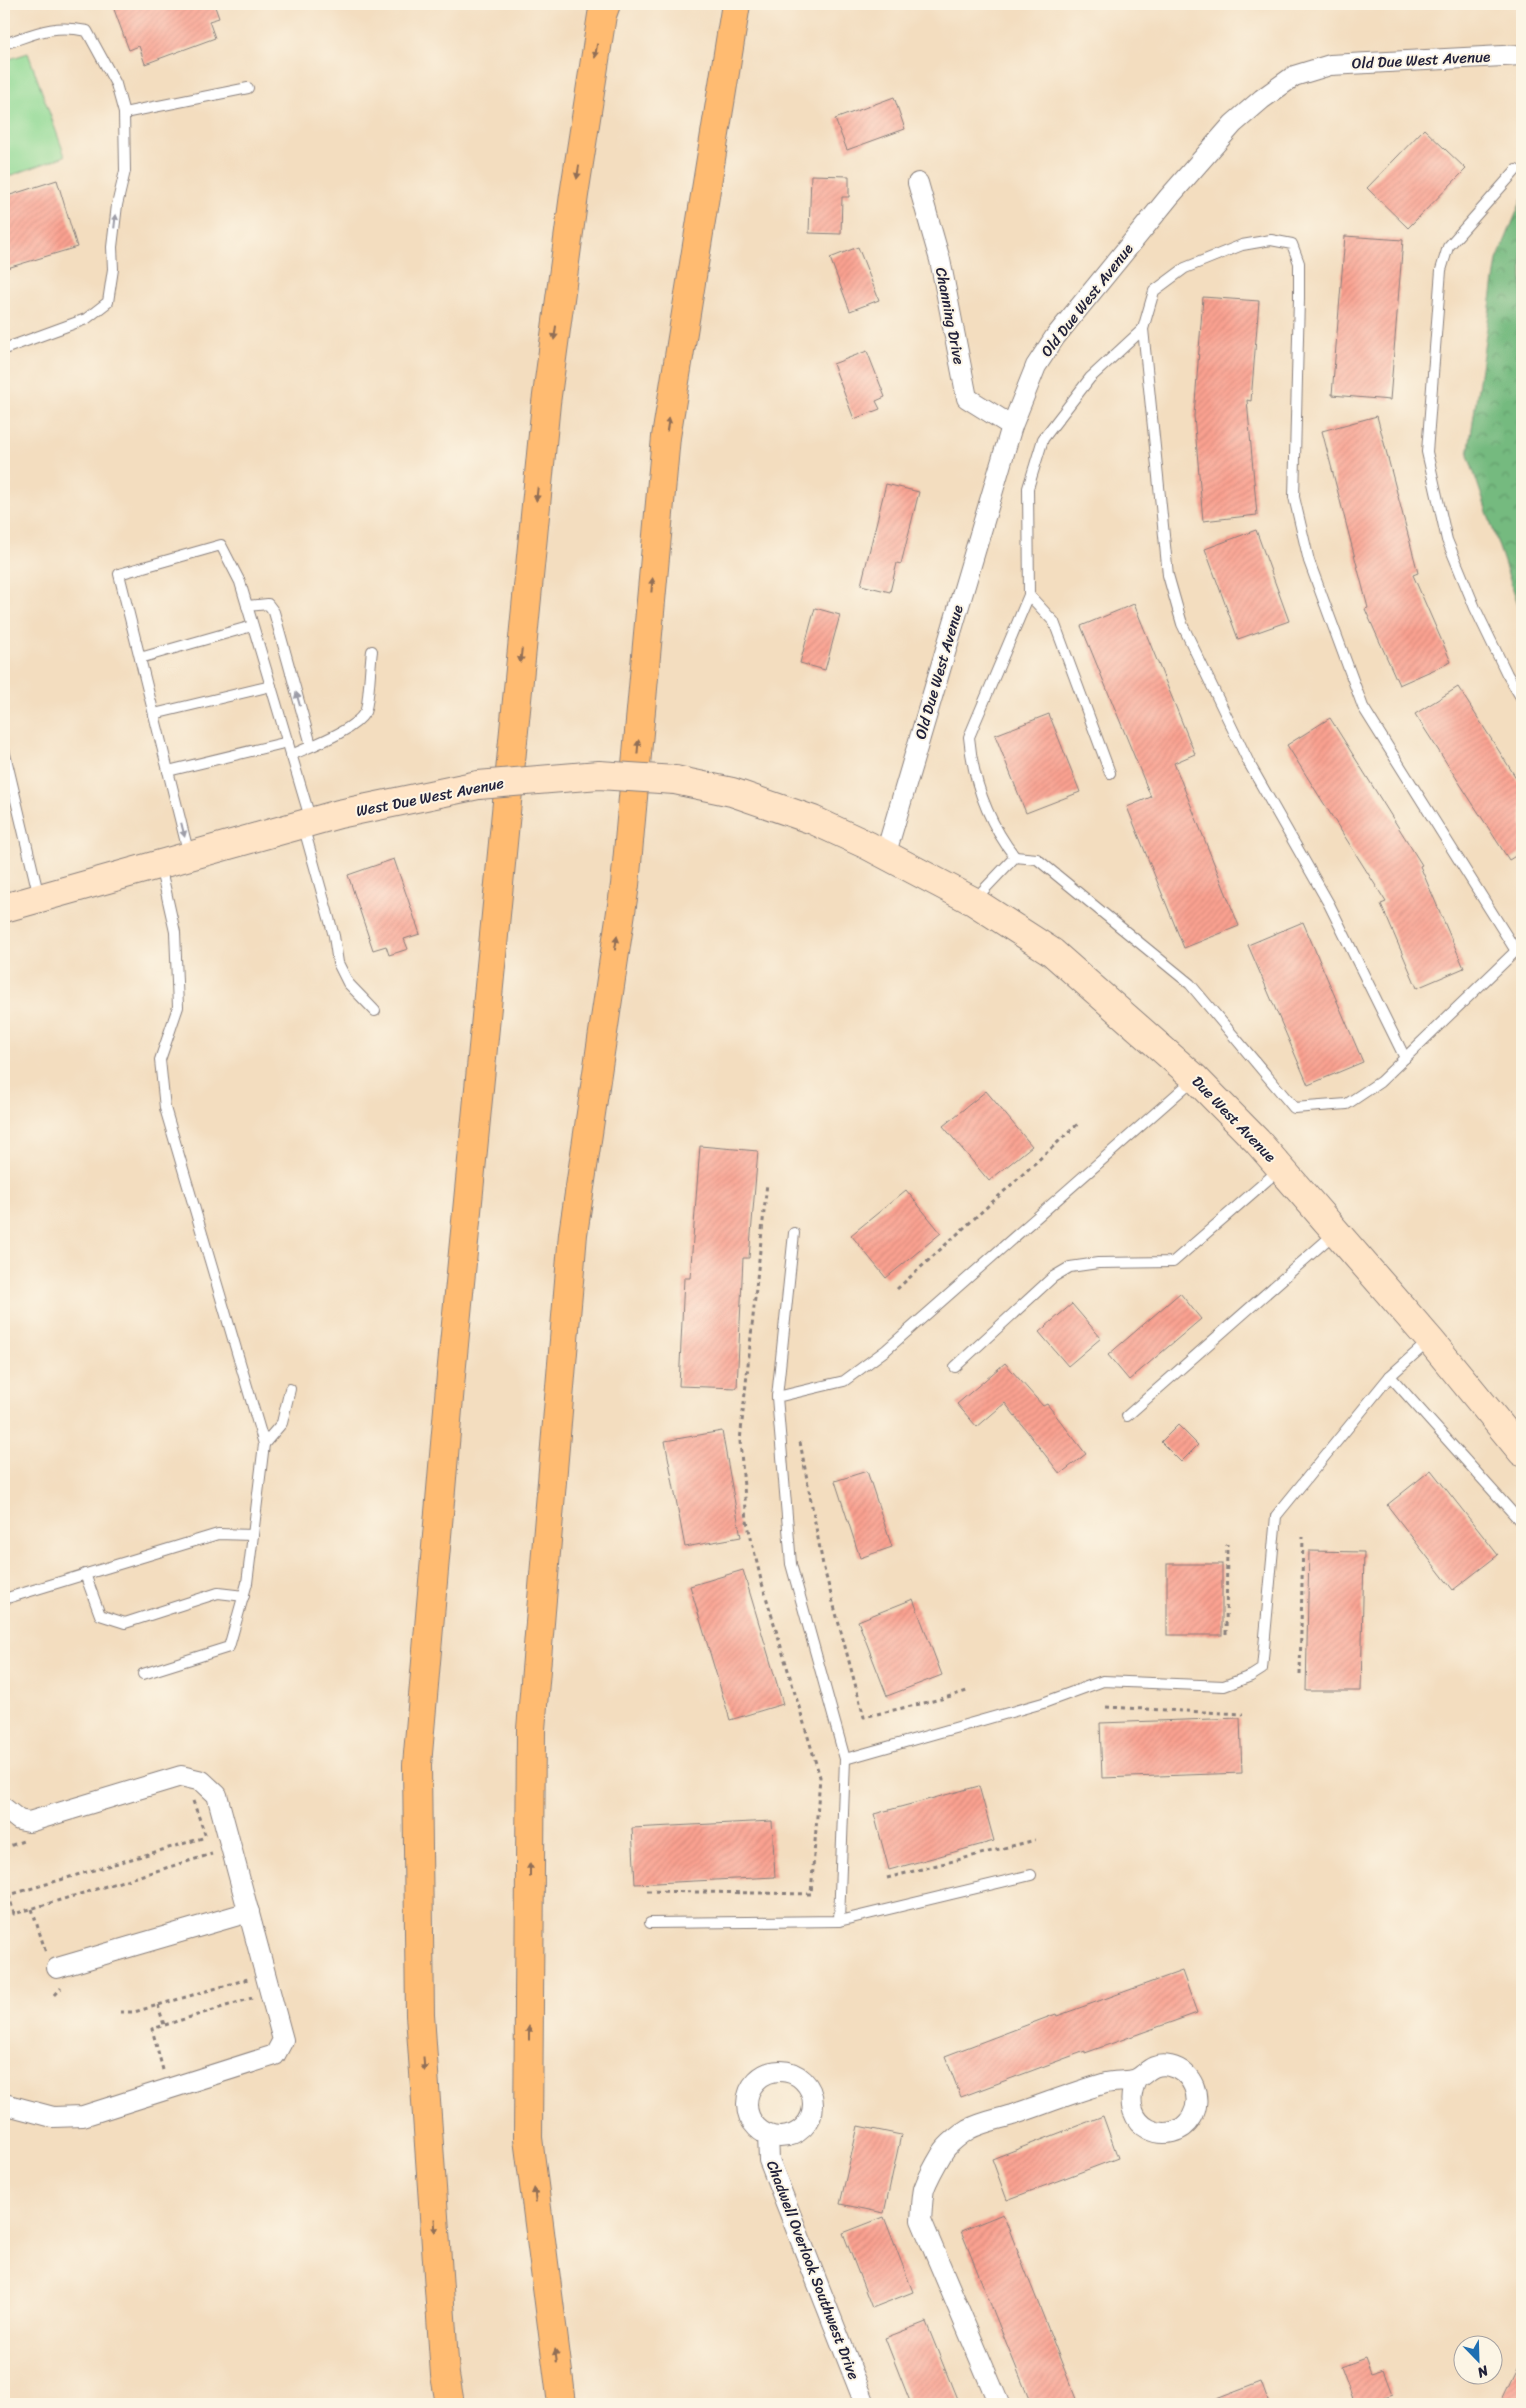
<svg xmlns="http://www.w3.org/2000/svg" width="1526" height="2408" font-family="Sriracha,sans-serif">
	<style>
		.forest { fill: url(#forest-crowns); stroke: #4c6e5d }
		.garden { fill: #92da96; stroke: #5a7e68 }
		.building { fill: url(#building-hatch) }
		.lines { fill: none; stroke-linecap: round; stroke-linejoin: round }
		.service-casing { stroke: #8a807d; stroke-width: 12 }
		.minor-casing { stroke: #8a807d; stroke-width: 22 }
		.secondary-casing { stroke: #8a807d; stroke-width: 30 }
		.motorway-casing { stroke: #8a807d; stroke-width: 30 }
		.path { stroke: #8a807d; stroke-width: 3; stroke-dasharray: 4 4; stroke-linecap: butt }
		.service { stroke: #fff; stroke-width: 10 }
		.minor { stroke: #fff; stroke-width: 20 }
		.secondary { stroke: #ffe4c6; stroke-width: 28 }
		.motorway { stroke: #ffbb71; stroke-width: 28 }
		.secondary-bridge-casing { stroke: #8a807d; stroke-width: 30; stroke-linecap: butt }
		.secondary-bridge { stroke: #ffe4c6; stroke-width: 28 }
		.oneway { fill: #906e56 }
		.oneway2 { fill: #9c9ca7 }
		.labels { text-anchor: middle; stroke-width: 4; stroke-linejoin: round; paint-order: stroke }
		.street-label { font-size: 15px; fill: #22223b; stroke: #fcf5e5 }
	</style>
	<defs>
		<pattern id="forest-crowns" width="20" height="18" patternUnits="userSpaceOnUse" patternTransform="scale(1.25)"><rect width="20" height="18" fill="#75ba7f"/><path d="M2 6a3 3 0 1 1 6 0M12 15a3 3 0 1 1 6 0" fill="none" stroke="#609769"/></pattern>
		<pattern id="building-hatch" width="6" height="6" patternUnits="userSpaceOnUse" patternTransform="scale(1.25)"><rect width="6" height="6" fill="#faa190"/><path d="M-1 1l2-2M0 6l6-6M5 7l2-2" fill="none" stroke="#d68a7d"/></pattern>
	</defs>
	<rect width="100%" height="100%" fill="#fcf5e5"/>
	<filter id="ink" filterUnits="userSpaceOnUse"><feTurbulence type="fractalNoise" baseFrequency=".02" numOctaves="2"/><feDisplacementMap in="SourceGraphic" scale="10" xChannelSelector="R" yChannelSelector="G"/><feConvolveMatrix kernelMatrix="1 2 1 2 8 2 1 2 1" color-interpolation-filters="sRGB"/></filter>
	<filter id="wash" filterUnits="userSpaceOnUse"><feTurbulence type="fractalNoise" baseFrequency=".0096" numOctaves="4" result="noise"/><feDisplacementMap in="SourceGraphic" scale="20" xChannelSelector="R" yChannelSelector="G"/><feGaussianBlur stdDeviation="1.12" result="paint"/><feColorMatrix in="noise" values="0 0 0 0 0 0 0 0 0 0 0 0 0 0 0 0 0 1.4 0 .05"/><feComposite in="paint" operator="in"/></filter>
	<g filter="url(#wash)">
		<rect width="100%" height="100%" fill="#f3ddbf"/>
		<path class="forest" d="M1522,199V616L1468,455L1497,260Z"/>
		<path class="garden" d="M28,53L65,156L4,178V61Z"/>
		<g id="blocks">
			<g class="building">
				<path d="M112,4H214L219,18L209,21L215,38L145,64L139,46L129,50Z"/>
				<path d="M894,97L905,129L847,150L835,119Z"/>
				<path d="M1424,129L1466,169L1408,228L1367,188Z"/>
				<path d="M811,175L849,176V197H842L841,234L809,233Z"/>
				<path d="M57,180L77,247L4,269V197Z"/>
				<path d="M1345,236L1403,240L1390,400L1332,395Z"/>
				<path d="M858,247L879,300L850,311L830,258Z"/>
				<path d="M1203,297L1259,301L1251,401L1247,400L1257,515L1203,521L1194,416Z"/>
				<path d="M867,351L885,397L876,401L880,409L854,419L833,364Z"/>
				<path d="M1377,416L1418,573L1413,575L1451,662L1399,685L1365,609L1368,608L1322,431Z"/>
				<path d="M886,484L919,492L901,564L897,563L890,592L861,585Z"/>
				<path d="M1256,530L1289,621L1238,639L1205,549Z"/>
				<path d="M1134,604L1195,754L1174,763L1239,926L1184,948L1127,807L1151,797L1081,626Z"/>
				<path d="M815,608L840,615L825,670L800,663Z"/>
				<path d="M1458,687L1522,787V852L1509,860L1415,714Z"/>
				<path d="M1049,714L1080,792L1026,813L995,735Z"/>
				<path d="M1330,718L1422,865L1420,866L1464,968L1417,988L1381,904L1386,902L1287,745Z"/>
				<path d="M394,859L420,934L404,939L408,949L389,955L386,946L373,950L348,875Z"/>
				<path d="M1303,922L1363,1062L1308,1085L1248,945Z"/>
				<path d="M986,1091L1032,1146L989,1181L943,1126Z"/>
				<path d="M700,1146L758,1151L749,1258H743L737,1388L679,1386L684,1278H690Z"/>
				<path d="M906,1190L941,1233L886,1278L851,1235Z"/>
				<path d="M1180,1293L1201,1319L1129,1380L1108,1355Z"/>
				<path d="M1072,1304L1101,1338L1068,1366L1039,1332Z"/>
				<path d="M1005,1363L1043,1406L1047,1404L1086,1454L1060,1474L1005,1403L977,1427L957,1404Z"/>
				<path d="M1178,1425L1198,1445L1181,1462L1161,1442Z"/>
				<path d="M722,1431L741,1537L685,1547L665,1441Z"/>
				<path d="M1431,1470L1498,1555L1453,1590L1387,1505Z"/>
				<path d="M867,1471L892,1547L860,1558L835,1481Z"/>
				<path d="M1309,1551L1364,1552L1361,1691H1306Z"/>
				<rect x="1167" y="1564" width="55" height="71"/>
				<path d="M743,1570L783,1704L730,1720L690,1586Z"/>
				<path d="M913,1599L942,1675L887,1696L858,1621Z"/>
				<path d="M1240,1718L1242,1773L1102,1778L1100,1723Z"/>
				<path d="M979,1786L994,1841L889,1870L874,1814Z"/>
				<path d="M772,1821L775,1877L635,1884L632,1828Z"/>
				<path d="M1182,1971L1197,2013L1085,2053V2051L961,2097L945,2056L1056,2014L1057,2016Z"/>
				<path d="M1103,2116L1118,2158L1007,2200L992,2159Z"/>
				<path d="M858,2126L901,2135L884,2213L840,2204Z"/>
				<path d="M1003,2214L1061,2361L1078,2404H1031L961,2231Z"/>
				<path d="M884,2217L913,2292L872,2308L843,2233Z"/>
				<path d="M926,2322L959,2404H911L885,2338Z"/>
				<path d="M1522,2357V2404H1500Z"/>
				<path d="M1365,2358L1371,2374L1384,2370L1393,2394L1365,2404H1355L1341,2367Z"/>
				<path d="M1261,2382L1269,2404H1206V2403Z"/>
			</g>
		</g>
	</g>
	<g filter="url(#ink)">
		<use href="#blocks" fill-opacity="0" stroke="#8a807d" stroke-width="1"/>
		<g class="lines">
			<g class="service-casing">
				<g id="service">
					<path d="M4,44C37,33 52,24 87,31L116,84L124,113L248,88"/>
					<path d="M1516,170L1448,247L1441,270L1427,452L1447,540L1475,608L1507,674L1522,699"/>
					<path d="M4,349L86,319L108,302L113,269L112,247L117,205L125,171L124,113"/>
					<path d="M1029,595L1054,622L1110,773"/>
					<path d="M247,606L268,604L274,612L311,745"/>
					<path d="M140,658L252,626"/>
					<path d="M154,714L271,686"/>
					<path d="M4,750L39,897"/>
					<path d="M291,755C311,746 354,731 365,712C369,705 370,663 372,651"/>
					<path d="M168,771L288,742"/>
					<path d="M303,825L334,936L338,963L348,983L375,1011"/>
					<path d="M189,855L119,574L221,545L240,582L311,821"/>
					<path d="M1015,857C988,822 973,781 969,737L1029,595L1028,488L1043,439L1090,378L1143,329"/>
					<path d="M974,900L1015,857L1037,859L1190,984L1294,1108L1347,1104L1380,1082L1522,945"/>
					<path d="M1405,1058L1329,904L1250,765L1182,624L1168,575L1143,329L1154,291L1185,268L1242,245L1271,240L1292,244L1299,263V298L1294,497L1309,561L1363,707L1516,951"/>
					<path d="M1194,1079L886,1350L844,1381L777,1397L791,1564L845,1759L1043,1703L1103,1681L1224,1686L1251,1676L1262,1669L1276,1516L1390,1376L1429,1341"/>
					<path d="M955,1367L1053,1277L1070,1267L1098,1263L1173,1262L1280,1169"/>
					<path d="M1390,1376L1520,1521"/>
					<path d="M777,1397L794,1233"/>
					<path d="M1127,1416L1336,1232"/>
					<path d="M264,1444L282,1423L290,1389"/>
					<path d="M85,1574L100,1615L125,1623L218,1593L244,1596"/>
					<path d="M4,1599L218,1534L253,1535L264,1444L165,1108L160,1060L178,1007L175,932L160,865"/>
					<path d="M143,1674L229,1647L247,1583L253,1535"/>
					<path d="M839,1921L1031,1875"/>
					<path d="M650,1923L839,1921L845,1759"/>
				</g>
			</g>
			<g class="minor-casing">
				<g id="minor">
					<path d="M918,183L940,260L967,398L1012,426"/>
					<path d="M885,856L1012,426L1036,366L1055,337L1169,197L1233,124L1262,99L1294,76L1330,65L1522,55"/>
					<path d="M4,1808L19,1820L29,1822L181,1776L202,1781L217,1795L283,2040L275,2055L83,2116L53,2117L4,2104"/>
					<path d="M57,1968L249,1912"/>
					<circle cx="780" cy="2104" r="33"/>
					<path d="M768,2135L769,2160L865,2404"/>
					<path d="M999,2404L921,2220C922,2210 922,2199 924,2189C928,2178 937,2162 943,2152C948,2144 961,2134 969,2129C982,2122 999,2119 1012,2115C1044,2104 1075,2092 1106,2083C1115,2081 1124,2082 1133,2080C1145,2078 1148,2062 1170,2066C1193,2071 1203,2098 1192,2117C1173,2150 1115,2129 1136,2080"/>
				</g>
			</g>
			<g class="secondary-casing">
				<g id="secondary">
					<path d="M675,780L732,792L813,820L867,845L973,901L1052,952L1195,1078L1257,1141L1430,1340L1522,1452"/>
					<path d="M4,908L339,814L478,785"/>
				</g>
			</g>
			<g class="motorway-casing">
				<g id="motorway">
					<path d="M450,2404L445,2375L420,2015L417,1765L451,1375L546,403L574,195L602,15L606,4"/>
					<path d="M562,2404L528,2138L531,1729L573,1234L625,885L666,437L736,4"/>
				</g>
			</g>
			<g class="path">
				<path d="M897,1289L1080,1122"/>
				<path d="M800,1442L823,1565L864,1717L941,1699L967,1691"/>
				<path d="M1226,1634L1227,1544"/>
				<path d="M1300,1675L1303,1537"/>
				<path d="M1106,1707L1243,1714"/>
				<path d="M193,1801L206,1837"/>
				<path d="M4,1848L23,1841"/>
				<path d="M4,1877L9,1895L206,1837"/>
				<path d="M887,1878L1035,1840"/>
				<path d="M647,1891L811,1894L820,1777L761,1580L747,1521L740,1441L767,1183"/>
				<path d="M9,1895L14,1914L212,1854"/>
				<path d="M32,1909L46,1953"/>
				<path d="M55,1995L61,1988"/>
				<path d="M158,2005L164,2025"/>
				<path d="M120,2012H134L248,1979"/>
				<path d="M163,2070L152,2029L252,1998"/>
			</g>
			<use href="#service" class="service"/>
			<use href="#minor" class="minor"/>
			<use href="#secondary" class="secondary"/>
			<use href="#motorway" class="motorway"/>
			<g class="secondary-bridge-casing">
				<path id="secondary-bridge" d="M478,785L599,775L675,780"/>
			</g>
			<use href="#secondary-bridge" class="secondary-bridge"/>
		</g>
		<defs><path id="oneway-solid" d="M-6-.8H1V-3.2L6.5 0L1 3.2V.8H-6Z" transform="scale(1.25)"/></defs>
		<g class="oneway">
			<use href="#oneway-solid" transform="translate(596 51) rotate(99)"/>
			<use href="#oneway-solid" transform="translate(578 172) rotate(99)"/>
			<use href="#oneway-solid" transform="translate(555 333) rotate(98)"/>
			<use href="#oneway-solid" transform="translate(668 424) rotate(-81)"/>
			<use href="#oneway-solid" transform="translate(537 494) rotate(96)"/>
			<use href="#oneway-solid" transform="translate(652 585) rotate(-85)"/>
			<use href="#oneway-solid" transform="translate(521 656) rotate(96)"/>
			<use href="#oneway-solid" transform="translate(638 747) rotate(-85)"/>
			<use href="#oneway-solid" transform="translate(616 943) rotate(-81)"/>
			<use href="#oneway-solid" transform="translate(530 1870) rotate(-90)"/>
			<use href="#oneway-solid" transform="translate(529 2033) rotate(-90)"/>
			<use href="#oneway-solid" transform="translate(424 2064) rotate(86)"/>
			<use href="#oneway-solid" transform="translate(535 2195) rotate(-97)"/>
			<use href="#oneway-solid" transform="translate(435 2226) rotate(86)"/>
			<use href="#oneway-solid" transform="translate(556 2356) rotate(-97)"/>
		</g>
		<g class="oneway2">
			<use href="#oneway-solid" transform="translate(115 221) rotate(-84)"/>
			<use href="#oneway-solid" transform="translate(298 699) rotate(-106)"/>
			<use href="#oneway-solid" transform="translate(183 830) rotate(76)"/>
		</g>
	</g>
	<g class="labels">
		<g class="street-label">
			<text transform="translate(1421 60) rotate(-3)" y="5">Old Due West Avenue</text>
			<text transform="translate(1087 300) rotate(-52)" y="5">Old Due West Avenue</text>
			<text transform="translate(950 316) rotate(79)" y="5">Channing Drive</text>
			<text transform="translate(939 672) rotate(-74)" y="5">Old Due West Avenue</text>
			<text transform="translate(430 797) rotate(-11)" y="5">West Due West Avenue</text>
			<text transform="translate(1234 1119) rotate(46)" y="5">Due West Avenue</text>
			<text transform="translate(813 2270) rotate(69)" y="5">Chadwell Overlook Southwest Drive</text>
		</g>
	</g>
	<rect width="1526" height="2408" fill="none" stroke="#fcf5e5" stroke-width="20"/>
	<g transform="translate(1478 2360) rotate(157)"><circle r="24" fill="#fcf5e5" stroke="#a5a1a1"/>
	<path d="M0-4L9 19L0 12L-9 19Z" fill="#1f6fb2"/>
	<text y="-8" font-size="14" font-weight="bold" text-anchor="middle" fill="#22223b">N</text>
	</g>
</svg>
